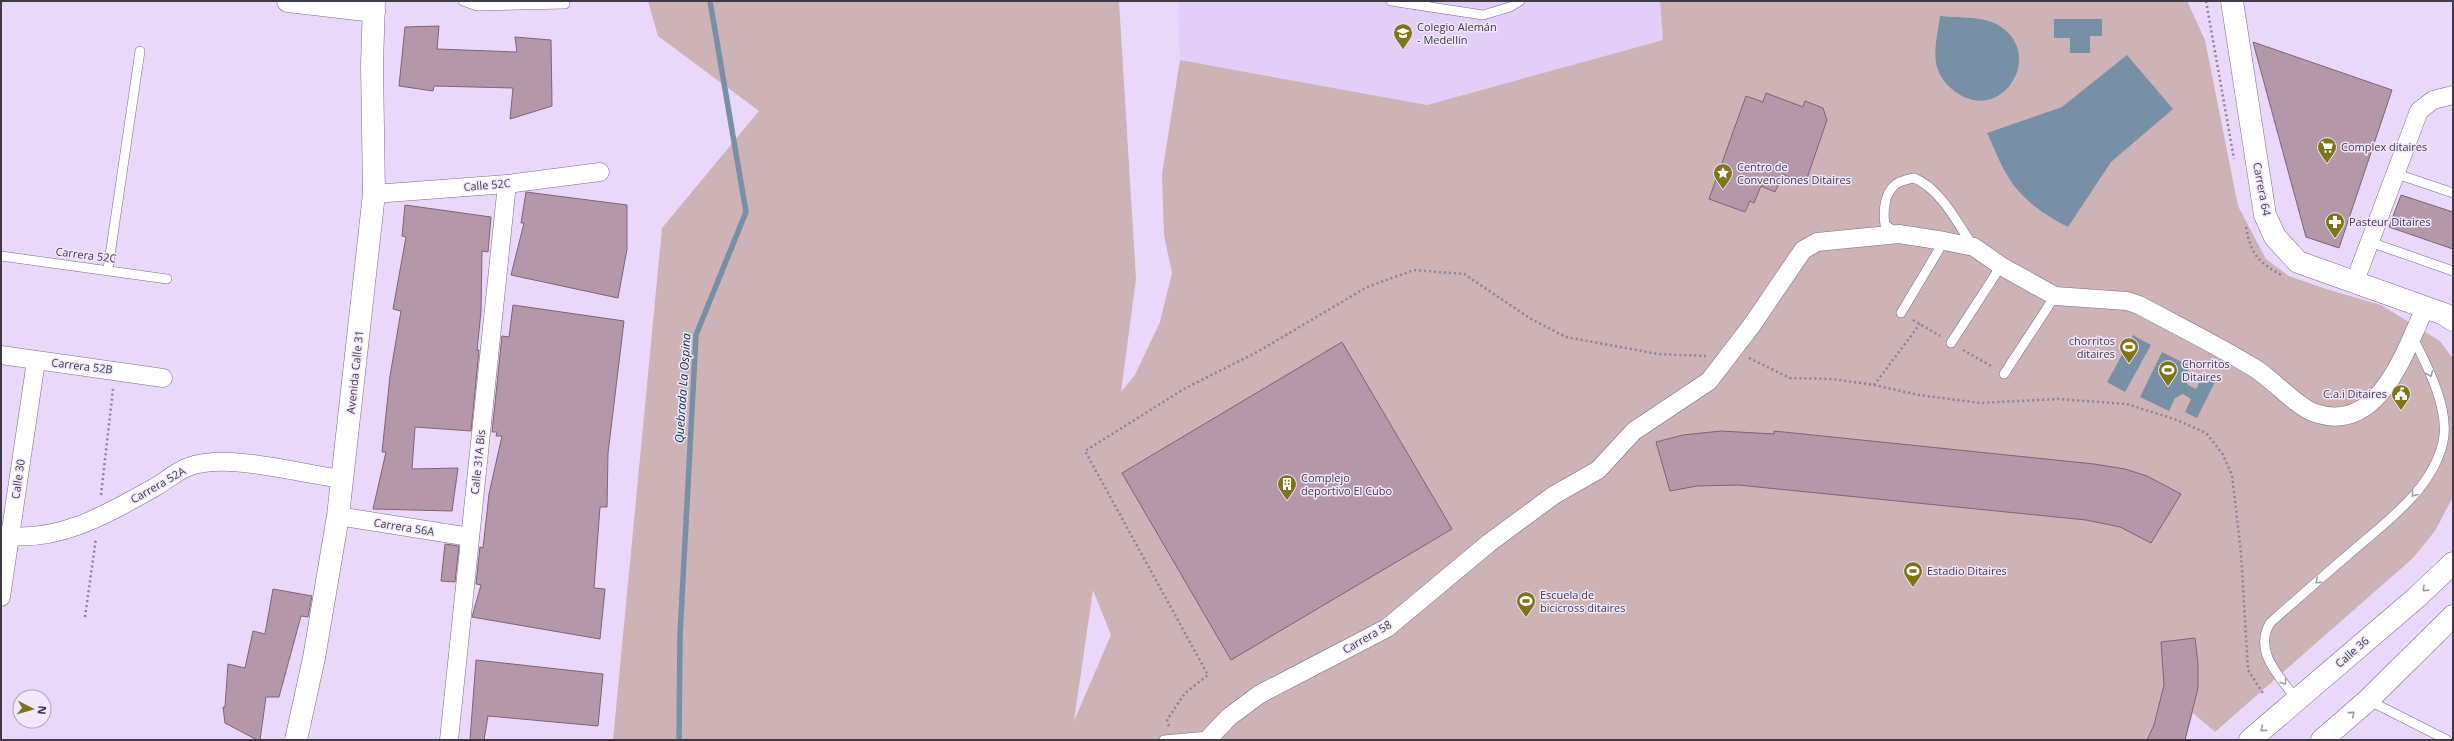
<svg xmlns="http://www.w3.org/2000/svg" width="2454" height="741" font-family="'Open Sans',sans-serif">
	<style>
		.built { fill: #e2cef7 }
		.green { fill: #cdb3b6; fill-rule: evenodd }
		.water { fill: #7890a6 }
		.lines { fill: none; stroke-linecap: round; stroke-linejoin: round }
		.stream { stroke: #7890a6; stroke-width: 5.5 }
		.building { fill: #b498aa; stroke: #806276 }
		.lane-casing { stroke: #7b6c8a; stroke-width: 10 }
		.street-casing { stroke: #7b6c8a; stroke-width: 19 }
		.secondary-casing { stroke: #7b6c8a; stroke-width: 23 }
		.path { stroke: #8d8198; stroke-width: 2.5; stroke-dasharray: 2 3; stroke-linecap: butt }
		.lane { stroke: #fff; stroke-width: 9 }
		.street { stroke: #fff; stroke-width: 18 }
		.secondary { stroke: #fff; stroke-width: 22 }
		.oneway { stroke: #a09ca2 }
		.labels { text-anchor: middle; stroke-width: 3; stroke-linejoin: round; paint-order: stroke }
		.poi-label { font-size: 11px; fill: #403946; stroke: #f2e8fd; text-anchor: start }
		.street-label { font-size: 11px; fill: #403946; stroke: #f2e8fd }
		.water-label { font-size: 12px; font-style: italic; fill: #053251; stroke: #f2e8fd }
	</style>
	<rect width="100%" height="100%" fill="#e9d8fa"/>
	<path class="built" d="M1178,1H1660L1663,40L1427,105L1180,60Z"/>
	<path class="green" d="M648,1H1119L1136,279L1121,392L1135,375L1160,322L1172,273L1164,235L1162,174L1180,60L1427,105L1663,40L1660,1H2187L2205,40L2238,206L2266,259L2289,276L2326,289L2381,305L2440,341L2453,359V497L2435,531L2413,558L2215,732L2193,713L2185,740H613L662,228L759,111L658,36ZM1093,590L1111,635L1074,721Z"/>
	<g class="water">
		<path d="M1940,16C1957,18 1979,16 1994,23C2048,48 2005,125 1957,93C1949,87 1941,79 1938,70C1932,55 1938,32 1940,16Z"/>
		<path d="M2054,19H2102V36H2090V53H2070V38H2054Z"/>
		<path d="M2127,55L2173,109L2111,162L2068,227C2045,216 2020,198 2007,175C1999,162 1994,147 1987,133L2062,107Z"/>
		<path d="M2133,335L2151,345L2125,392L2107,382Z"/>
		<path d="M2162,352L2190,366L2184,377L2188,385L2196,389L2203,375L2215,382L2197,418L2185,412L2191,399L2183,394L2175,398L2169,411L2140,397Z"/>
	</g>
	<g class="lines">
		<path class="stream" d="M679,740L680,635L696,335L746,212L710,1"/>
	</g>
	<g class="building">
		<path d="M439,26L437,49L517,52L515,37L551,40L552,106L510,119L513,88L434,86L433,91L399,86L405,27Z"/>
		<path d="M2253,42L2392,90L2339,248L2306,237Z"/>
		<path d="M1766,93L1803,107L1805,101L1823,108L1827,120L1806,181L1799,182L1783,174L1775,192L1761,186L1754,203L1750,201L1745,212L1709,199L1746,96L1763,102Z"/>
		<path d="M526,192L627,205V249L618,298L511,275L524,223H521Z"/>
		<path d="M2401,195L2453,212V249L2389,227Z"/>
		<path d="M405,205L491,217L488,252L482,251L481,312L477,350H479L471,431L415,427L412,469L458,468L452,511L373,509L386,452H382L390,376L401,311L393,309L406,237L402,236Z"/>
		<path d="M513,305L624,321L608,453L607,507H600L594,588L605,589L600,639L472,617L481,585L476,584L480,547L483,548L489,494L502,436H496L497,432H492L502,336L509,337Z"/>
		<path d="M1342,342L1452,529L1231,660L1122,473Z"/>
		<path d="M1721,431L1774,434V431L2094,464L2125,469L2147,476L2181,494L2151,543L2120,527L2086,520L1738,485L1697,486L1670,491L1656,442L1683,435Z"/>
		<path d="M445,544L459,546L455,582L441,581Z"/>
		<path d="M273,589L312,596L308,617L301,616L279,697H266L260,740H257L225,723L223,707H225L228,664L245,668L253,631L265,634Z"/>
		<path d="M2195,638L2198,663V688L2185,740H2147L2154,725L2164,685L2161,642Z"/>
		<path d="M476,660L603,674L598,726L488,716L484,740H470Z"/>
	</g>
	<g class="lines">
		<g class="lane-casing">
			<g id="lane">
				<path d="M463,1L477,6L565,4"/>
				<path d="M1391,1L1483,15L1510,7L1520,1"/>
				<path d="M2394,173L2453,193"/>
				<path d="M1896,232L1885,225C1883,212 1884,193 1896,184C1900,181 1909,179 1914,178C1940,188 1958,224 1973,246"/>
				<path d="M2370,242L2453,271"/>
				<path d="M1,256L167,279"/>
				<path d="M108,269L140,51"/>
				<path d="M1901,313L1944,241"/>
				<path d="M1951,343L2001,266"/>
				<path d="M2004,374L2055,296"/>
				<path d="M2297,700C2280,677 2253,652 2270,623C2296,600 2322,577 2348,555C2383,524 2432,491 2443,442C2450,410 2428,367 2413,338"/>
				<path d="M2368,700L2447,740"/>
				<path d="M1164,740L1208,736"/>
			</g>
		</g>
		<g class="street-casing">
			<g id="street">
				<path d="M374,194L507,184L600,172"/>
				<path d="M2355,281L2419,111L2433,100L2453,95"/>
				<path d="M1,355L163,378"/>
				<path d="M338,516L470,537"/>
				<path d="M1,535C58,544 109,513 157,486C167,480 177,471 188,467C228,452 299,474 343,479"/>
				<path d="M1,597L36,361"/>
				<path d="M449,740L507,184"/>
				<path d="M1207,740L1229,717L1260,694L1387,628L1489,543L1554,495L1598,470L1634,431L1709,381L1752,325L1803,250L1817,242L1899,234L1944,241L1974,247L2001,266L2055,296L2127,301L2139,305C2178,326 2219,346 2256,369C2273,380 2297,407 2315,413C2379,435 2405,351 2425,308"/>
			</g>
		</g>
		<g class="secondary-casing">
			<g id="secondary">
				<path d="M288,1L374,11"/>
				<path d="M2232,1L2265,215L2275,237L2298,262L2444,314L2453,320"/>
				<path d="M296,740L314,658L338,516L374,194L372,65L374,1"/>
				<path d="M2250,740L2416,598L2453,563"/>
				<path d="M2322,740L2368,700L2453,616"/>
			</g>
		</g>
		<g class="path">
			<path d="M2206,1L2234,159"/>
			<path d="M2246,227C2251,254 2257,261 2281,275"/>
			<path d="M1913,320L1940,336"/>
			<path d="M1963,350L1993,367"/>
			<path d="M1749,358L1790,378L1833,379L1874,385L1919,395L1980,403L2058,399L2127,404L2177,420L2206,433L2222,453L2232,475L2241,553L2248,670L2264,695"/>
			<path d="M1874,385L1920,324"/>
			<path d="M101,495L113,389"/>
			<path d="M85,617L96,538"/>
			<path d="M1169,726L1167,720L1185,693L1208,675L1085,451L1184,389L1259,351L1367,287L1414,270L1464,274L1531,319L1566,337L1658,354L1706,356"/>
		</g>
		<use href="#lane" class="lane"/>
		<use href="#street" class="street"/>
		<use href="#secondary" class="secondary"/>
	</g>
	<defs><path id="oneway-chevron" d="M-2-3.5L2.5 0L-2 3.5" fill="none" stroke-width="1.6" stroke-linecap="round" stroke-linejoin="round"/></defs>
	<g class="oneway">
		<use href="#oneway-chevron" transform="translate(2430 374) rotate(68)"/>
		<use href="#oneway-chevron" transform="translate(2414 494) rotate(128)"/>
		<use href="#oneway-chevron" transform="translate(2318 581) rotate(139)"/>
		<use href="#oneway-chevron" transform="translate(2425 589) rotate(136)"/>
		<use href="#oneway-chevron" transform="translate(2284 682) rotate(54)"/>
		<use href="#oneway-chevron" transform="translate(2352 714) rotate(-41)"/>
		<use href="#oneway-chevron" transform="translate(2263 729) rotate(139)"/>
	</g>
	<defs>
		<g id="school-pin" transform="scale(1)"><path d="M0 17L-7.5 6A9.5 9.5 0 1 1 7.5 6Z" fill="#7e7519" stroke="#f2e8fd"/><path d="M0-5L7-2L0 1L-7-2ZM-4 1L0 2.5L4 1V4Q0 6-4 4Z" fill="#fff"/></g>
		<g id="supermarket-pin" transform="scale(1)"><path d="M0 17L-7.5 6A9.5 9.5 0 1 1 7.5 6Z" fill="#7e7519" stroke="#f2e8fd"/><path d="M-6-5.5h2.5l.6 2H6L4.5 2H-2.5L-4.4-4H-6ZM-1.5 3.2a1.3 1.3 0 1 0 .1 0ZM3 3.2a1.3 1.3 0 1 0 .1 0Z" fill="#fff"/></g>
		<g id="sight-pin" transform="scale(1)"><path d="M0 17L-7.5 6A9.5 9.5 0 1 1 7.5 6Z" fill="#7e7519" stroke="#f2e8fd"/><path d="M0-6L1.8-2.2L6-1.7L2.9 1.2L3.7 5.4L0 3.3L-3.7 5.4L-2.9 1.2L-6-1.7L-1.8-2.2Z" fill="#fff"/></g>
		<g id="pharmacy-pin" transform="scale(1)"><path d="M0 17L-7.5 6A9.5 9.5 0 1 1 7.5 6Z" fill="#7e7519" stroke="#f2e8fd"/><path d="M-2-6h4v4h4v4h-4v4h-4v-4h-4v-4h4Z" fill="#fff"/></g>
		<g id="stadium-pin" transform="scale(1)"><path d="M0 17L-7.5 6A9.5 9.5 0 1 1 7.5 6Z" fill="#7e7519" stroke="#f2e8fd"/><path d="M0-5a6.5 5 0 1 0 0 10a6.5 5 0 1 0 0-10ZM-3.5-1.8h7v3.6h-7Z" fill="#fff"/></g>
		<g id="civic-pin" transform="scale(1)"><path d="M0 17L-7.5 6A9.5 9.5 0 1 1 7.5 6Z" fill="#7e7519" stroke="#f2e8fd"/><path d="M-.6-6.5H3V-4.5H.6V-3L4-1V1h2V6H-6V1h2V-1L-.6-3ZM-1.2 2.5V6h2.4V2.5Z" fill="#fff"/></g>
		<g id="building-pin" transform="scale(1)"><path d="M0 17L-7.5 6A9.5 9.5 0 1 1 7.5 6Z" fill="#7e7519" stroke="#f2e8fd"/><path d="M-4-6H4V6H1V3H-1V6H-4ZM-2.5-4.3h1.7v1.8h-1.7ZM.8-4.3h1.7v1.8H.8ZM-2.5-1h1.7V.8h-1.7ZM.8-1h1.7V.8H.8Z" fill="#fff"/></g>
	</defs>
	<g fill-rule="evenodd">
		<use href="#school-pin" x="1403" y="33"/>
		<use href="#supermarket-pin" x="2327" y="147"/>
		<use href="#sight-pin" x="1723" y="173"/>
		<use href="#pharmacy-pin" x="2335" y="222"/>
		<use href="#stadium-pin" x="2129" y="347"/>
		<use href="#stadium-pin" x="2168" y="370"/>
		<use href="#civic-pin" x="2401" y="394"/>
		<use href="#building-pin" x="1287" y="484"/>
		<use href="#stadium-pin" x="1913" y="571"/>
		<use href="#stadium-pin" x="1526" y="601"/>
	</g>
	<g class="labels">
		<g class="poi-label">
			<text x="1417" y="31">Colegio Alemán<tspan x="1417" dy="13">- Medellín</tspan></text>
			<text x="2341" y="151">Complex ditaires</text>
			<text x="1737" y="171">Centro de<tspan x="1737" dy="13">Convenciones Ditaires</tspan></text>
			<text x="2349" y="226">Pasteur Ditaires</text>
			<text x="2115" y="345" text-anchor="end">chorritos<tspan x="2115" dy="13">ditaires</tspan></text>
			<text x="2182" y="368">Chorritos<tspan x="2182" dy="13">Ditaires</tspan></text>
			<text x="2387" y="398" text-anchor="end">C.a.i Ditaires</text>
			<text x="1301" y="482">Complejo<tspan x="1301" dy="13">deportivo El Cubo</tspan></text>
			<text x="1927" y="575">Estadio Ditaires</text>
			<text x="1540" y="599">Escuela de<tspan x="1540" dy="13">bicicross ditaires</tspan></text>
		</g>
		<g class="street-label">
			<text transform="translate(487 185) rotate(-5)" y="4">Calle 52C</text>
			<text transform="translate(2262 189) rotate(79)" y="4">Carrera 64</text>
			<text transform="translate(86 255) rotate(7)" y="4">Carrera 52C</text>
			<text transform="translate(82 366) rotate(7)" y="4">Carrera 52B</text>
			<text transform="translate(355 372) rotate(-84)" y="4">Avenida Calle 31</text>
			<text transform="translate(478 462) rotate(-84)" y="4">Calle 31A Bis</text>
			<text transform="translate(18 479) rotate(-82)" y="4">Calle 30</text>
			<text transform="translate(158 485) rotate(-30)" y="4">Carrera 52A</text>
			<text transform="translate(404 527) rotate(9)" y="4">Carrera 56A</text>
			<text transform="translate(1367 637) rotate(-30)" y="4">Carrera 58</text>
			<text transform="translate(2352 652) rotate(-41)" y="4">Calle 36</text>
		</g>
		<g class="water-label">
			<text transform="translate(683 388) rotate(-86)" y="4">Quebrada La Ospina</text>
		</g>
	</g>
	<rect width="2454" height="741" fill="none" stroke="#403946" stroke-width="4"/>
	<g transform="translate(32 709) rotate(96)"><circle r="19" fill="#f2e8fd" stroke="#aba2b4"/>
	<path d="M0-3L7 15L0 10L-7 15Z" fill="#7e7519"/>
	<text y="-6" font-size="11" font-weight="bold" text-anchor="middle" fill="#403946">N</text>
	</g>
</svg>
